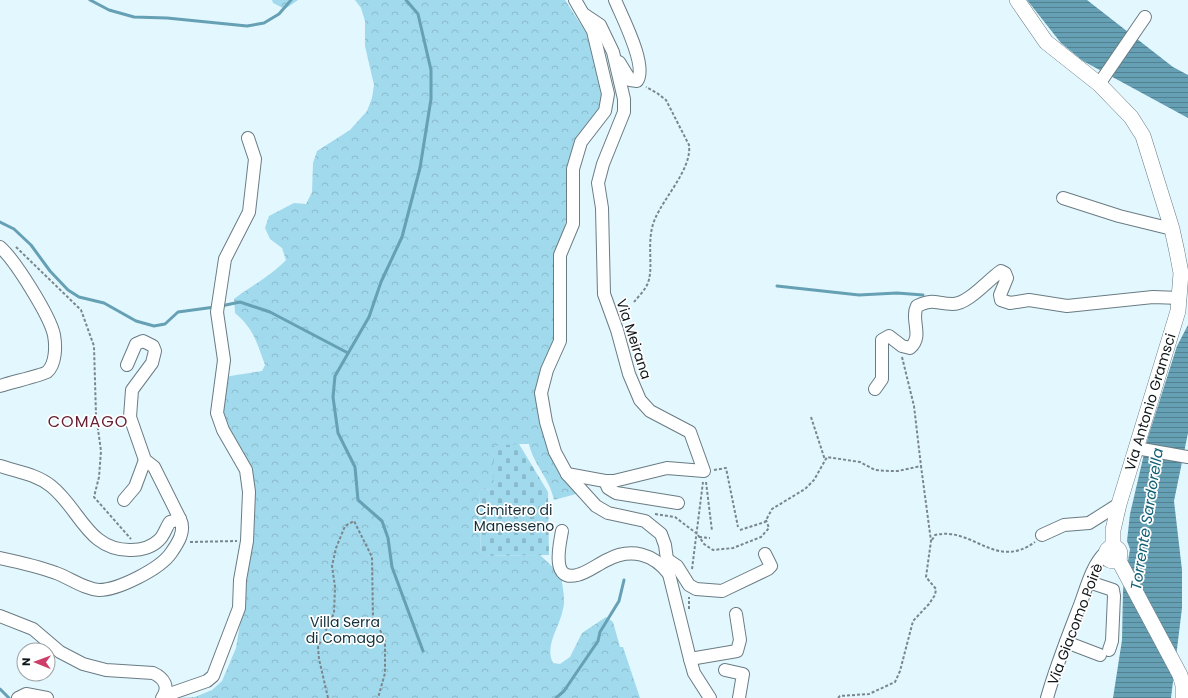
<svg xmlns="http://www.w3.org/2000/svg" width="1188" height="698" font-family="Poppins,sans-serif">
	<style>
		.forest { fill: url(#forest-crowns) }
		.cemetery { fill: url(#cemetery-stones) }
		.water { fill: url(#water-rules) }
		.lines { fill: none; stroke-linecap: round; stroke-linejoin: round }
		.stream { stroke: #66a0b4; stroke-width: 3 }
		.minor-casing { stroke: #6a7c83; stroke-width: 14 }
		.major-casing { stroke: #6a7c83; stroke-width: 16 }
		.path { stroke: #79878c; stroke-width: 2; stroke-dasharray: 3 2; stroke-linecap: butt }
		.minor { stroke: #fff; stroke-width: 12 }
		.major { stroke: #fff; stroke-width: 15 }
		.labels { text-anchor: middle; stroke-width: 3.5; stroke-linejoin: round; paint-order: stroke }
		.street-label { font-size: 14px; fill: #101719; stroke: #fff }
		.park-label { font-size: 14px; fill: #112e38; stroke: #fff }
		.water-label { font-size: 15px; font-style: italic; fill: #115f75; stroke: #fff }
		.quarter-label { font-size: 16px; letter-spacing: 1px; fill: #662134; stroke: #fff }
	</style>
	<defs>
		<pattern id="forest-crowns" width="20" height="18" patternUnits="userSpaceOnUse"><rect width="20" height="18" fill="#a1d9ed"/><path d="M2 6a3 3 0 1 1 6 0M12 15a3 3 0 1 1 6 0" fill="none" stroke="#8abacb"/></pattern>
		<pattern id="cemetery-stones" width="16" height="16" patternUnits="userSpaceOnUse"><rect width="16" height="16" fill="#a1d9ed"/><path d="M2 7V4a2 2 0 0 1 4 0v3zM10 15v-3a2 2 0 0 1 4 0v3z" fill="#8abacb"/></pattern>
		<pattern id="water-rules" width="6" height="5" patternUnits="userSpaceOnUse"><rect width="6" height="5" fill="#66a0b4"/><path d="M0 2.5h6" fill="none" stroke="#538192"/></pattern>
	</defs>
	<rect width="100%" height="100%" fill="#e3f7ff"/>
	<g class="forest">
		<path d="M272,0H298L285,9L273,3Z"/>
		<path d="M355,0H565L592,42L604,90L603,105L579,135L572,153L568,213L560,244L562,329L538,383L560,472L576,494L554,500C550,479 533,464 529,444H519L494,489L479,490L481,556L540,555L561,575C562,586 566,599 563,609C560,627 544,645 553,663L560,664L570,657L582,633L606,617L613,622L620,647H623L640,698H178L195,697L212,690L222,681L236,648L247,582L254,515L252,481L222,419L225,380L230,376L262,371L265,365C257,343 254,329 235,313L234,299C251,286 272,275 286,260L282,248L270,239L265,228L269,216L294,203L306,204L312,192L313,163L317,151L350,130L367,111L372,98L374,85L365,46V21L361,8Z"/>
	</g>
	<path class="cemetery" d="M519,444L548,492L549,555L481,556L479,490L494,489L493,446Z"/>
	<g class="water">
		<path d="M1027,0H1087L1173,67L1188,75V118L1083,61L1061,43Z"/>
		<path d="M1188,325V433L1174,501L1182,570V608L1171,698H1113L1122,640L1123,590L1130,549L1127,541L1130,514L1148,437L1177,346Z"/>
	</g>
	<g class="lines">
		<g class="stream">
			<path d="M90,0L109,10L134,17L167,18L247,26L264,23L279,14L291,0"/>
			<path d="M406,0L418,14L431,70V99L420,168L402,237L381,282L369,317L335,376L333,397L338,433L355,467L358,500L382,521L388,538L392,567L423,651"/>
			<path d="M0,222L14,229L31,245L50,271L68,290L79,297L104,303L136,321L154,326L165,324L178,312L215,307"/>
			<path d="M777,286L859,295L897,293L923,295"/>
			<path d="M221,306L240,302L270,312L348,353"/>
			<path d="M0,689L9,698"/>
			<path d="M556,698L564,691L598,641L600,632L619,601L624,580"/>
		</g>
		<g class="minor-casing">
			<g id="minor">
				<path d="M575,0L593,31L608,94L605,111L581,142L573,169V224L560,255V341L547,370L541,393L546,422L555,452L567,474L596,506L608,513L645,521L661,534L665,545L669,574L690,659L694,673L710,698"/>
				<path d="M615,0C622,17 648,66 637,81L630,80L619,62"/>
				<path d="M1099,84L1145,17"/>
				<path d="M1063,198L1119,216L1172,229"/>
				<path d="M0,247C15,260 50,316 54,335C56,346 56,364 47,372C43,375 8,383 0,386"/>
				<path d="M127,365L136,344L143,341L153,346L155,351L152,363L132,390L130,417L145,460L154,467L180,519"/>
				<path d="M875,389L882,379V340L889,336L902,346L910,348C924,336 910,320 917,306C934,298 936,304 953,304C968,304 988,280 1001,271L1005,273L1007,278L1000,295L1001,300L1010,303L1029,300L1067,306L1153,297L1180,298"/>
				<path d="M1136,448L1188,457"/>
				<path d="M0,466C18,472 36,474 51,486C80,509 88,551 131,550C142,550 151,548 159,540C164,536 166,527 170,522L180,519C186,531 178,543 171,553C160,569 118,590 99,590C84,589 70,578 56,573C38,566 19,562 0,558"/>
				<path d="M567,474L605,481H614L667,468L704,471L690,432L650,411L640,400L629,374L617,330L604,294L602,208L598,183L603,164L624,112V99L613,52L600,25L585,15"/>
				<path d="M605,481L608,488L616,493L678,503"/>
				<path d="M124,500L135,487L145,460"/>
				<path d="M562,531C560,543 550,582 577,575C587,573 598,564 607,560C631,547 654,554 669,574"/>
				<path d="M1042,535L1064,525L1089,523L1119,504"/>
				<path d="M668,560L677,566L689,585L696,589L722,591L768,569L771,566L765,554"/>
				<path d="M1089,582L1113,590L1114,596L1112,641L1109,650"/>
				<path d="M0,616L33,629L60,652L83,664L106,670L153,673C164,678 170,687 162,698"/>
				<path d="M1066,642L1100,655"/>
				<path d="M690,659L737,651L740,640L736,614"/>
				<path d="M725,670L743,674L739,698"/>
				<path d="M164,696L207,681L213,676L239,608L240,580L247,541L249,492L246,470L223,430L217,413L224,360L217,312L225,259L249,212L255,159L248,138"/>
				<path d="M18,698L26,694L47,698"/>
				<path d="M1047,698C1056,666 1068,636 1080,605C1086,589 1092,565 1105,553"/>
			</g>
		</g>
		<g class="major-casing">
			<g id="major">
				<path d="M1017,0L1046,42L1099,84L1131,117L1143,136L1172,229L1177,252L1181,273L1178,311L1119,504L1113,530V547"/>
				<circle cx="1113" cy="554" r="7"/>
				<path d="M1118,559L1180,675L1183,685V698"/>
			</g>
		</g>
		<g class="path">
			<path d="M16,247L81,310L94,346L96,415L101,451L99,477L94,497L131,539"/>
			<path d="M634,302C638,297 644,291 647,285C655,269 645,241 655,219C664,197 692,169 689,145L666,100L657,93L646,87"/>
			<path d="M902,357L914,406L921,466"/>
			<path d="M811,417L825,460"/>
			<path d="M714,470L726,468L738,527"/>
			<path d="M706,482L712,531"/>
			<path d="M655,514L675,517L696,533"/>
			<path d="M740,530L765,522L772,509L805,489L814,480L827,457L860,462L875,470L889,471H898L921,466L931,541L926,577L936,589L935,595L929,604L913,621L900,671L895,682L869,694L840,696L838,698"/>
			<path d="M698,535L704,544L713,550L733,548L761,537L769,528L766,520"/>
			<path d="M699,537L710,538"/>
			<path d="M932,540L935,535C973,526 995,571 1035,542"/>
			<path d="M190,542L237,541"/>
			<path d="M692,569L703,482"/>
			<path d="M689,609V597"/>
			<path d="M328,698L319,659L318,647L334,613L335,587L332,566L336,548L345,526L354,521L372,557L373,620L385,638V673L378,698"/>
		</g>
		<use href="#minor" class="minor"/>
		<use href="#major" class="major"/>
	</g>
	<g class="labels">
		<g class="street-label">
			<text transform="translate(634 339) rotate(72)" y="5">Via Meirana</text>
			<text transform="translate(1150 402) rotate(-73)" y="5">Via Antonio Gramsci</text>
			<text transform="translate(1075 624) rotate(-69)" y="5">Via Giacomo Poirè</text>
		</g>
		<g class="park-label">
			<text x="514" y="515">Cimitero di<tspan x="514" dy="16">Manesseno</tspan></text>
			<text x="345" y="627">Villa Serra<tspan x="345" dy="16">di Comago</tspan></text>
		</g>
		<g class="water-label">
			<text transform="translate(1147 519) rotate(-81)" y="5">Torrente Sardorella</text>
		</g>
		<g class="quarter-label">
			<text x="88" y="427">COMAGO</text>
		</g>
	</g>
	<g transform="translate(36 662) rotate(271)"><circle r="19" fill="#ffffff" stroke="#9fa2a3"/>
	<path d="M0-3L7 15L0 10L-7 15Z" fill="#cd3f6a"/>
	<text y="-6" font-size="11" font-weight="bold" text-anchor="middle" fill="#101719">N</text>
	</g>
</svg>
